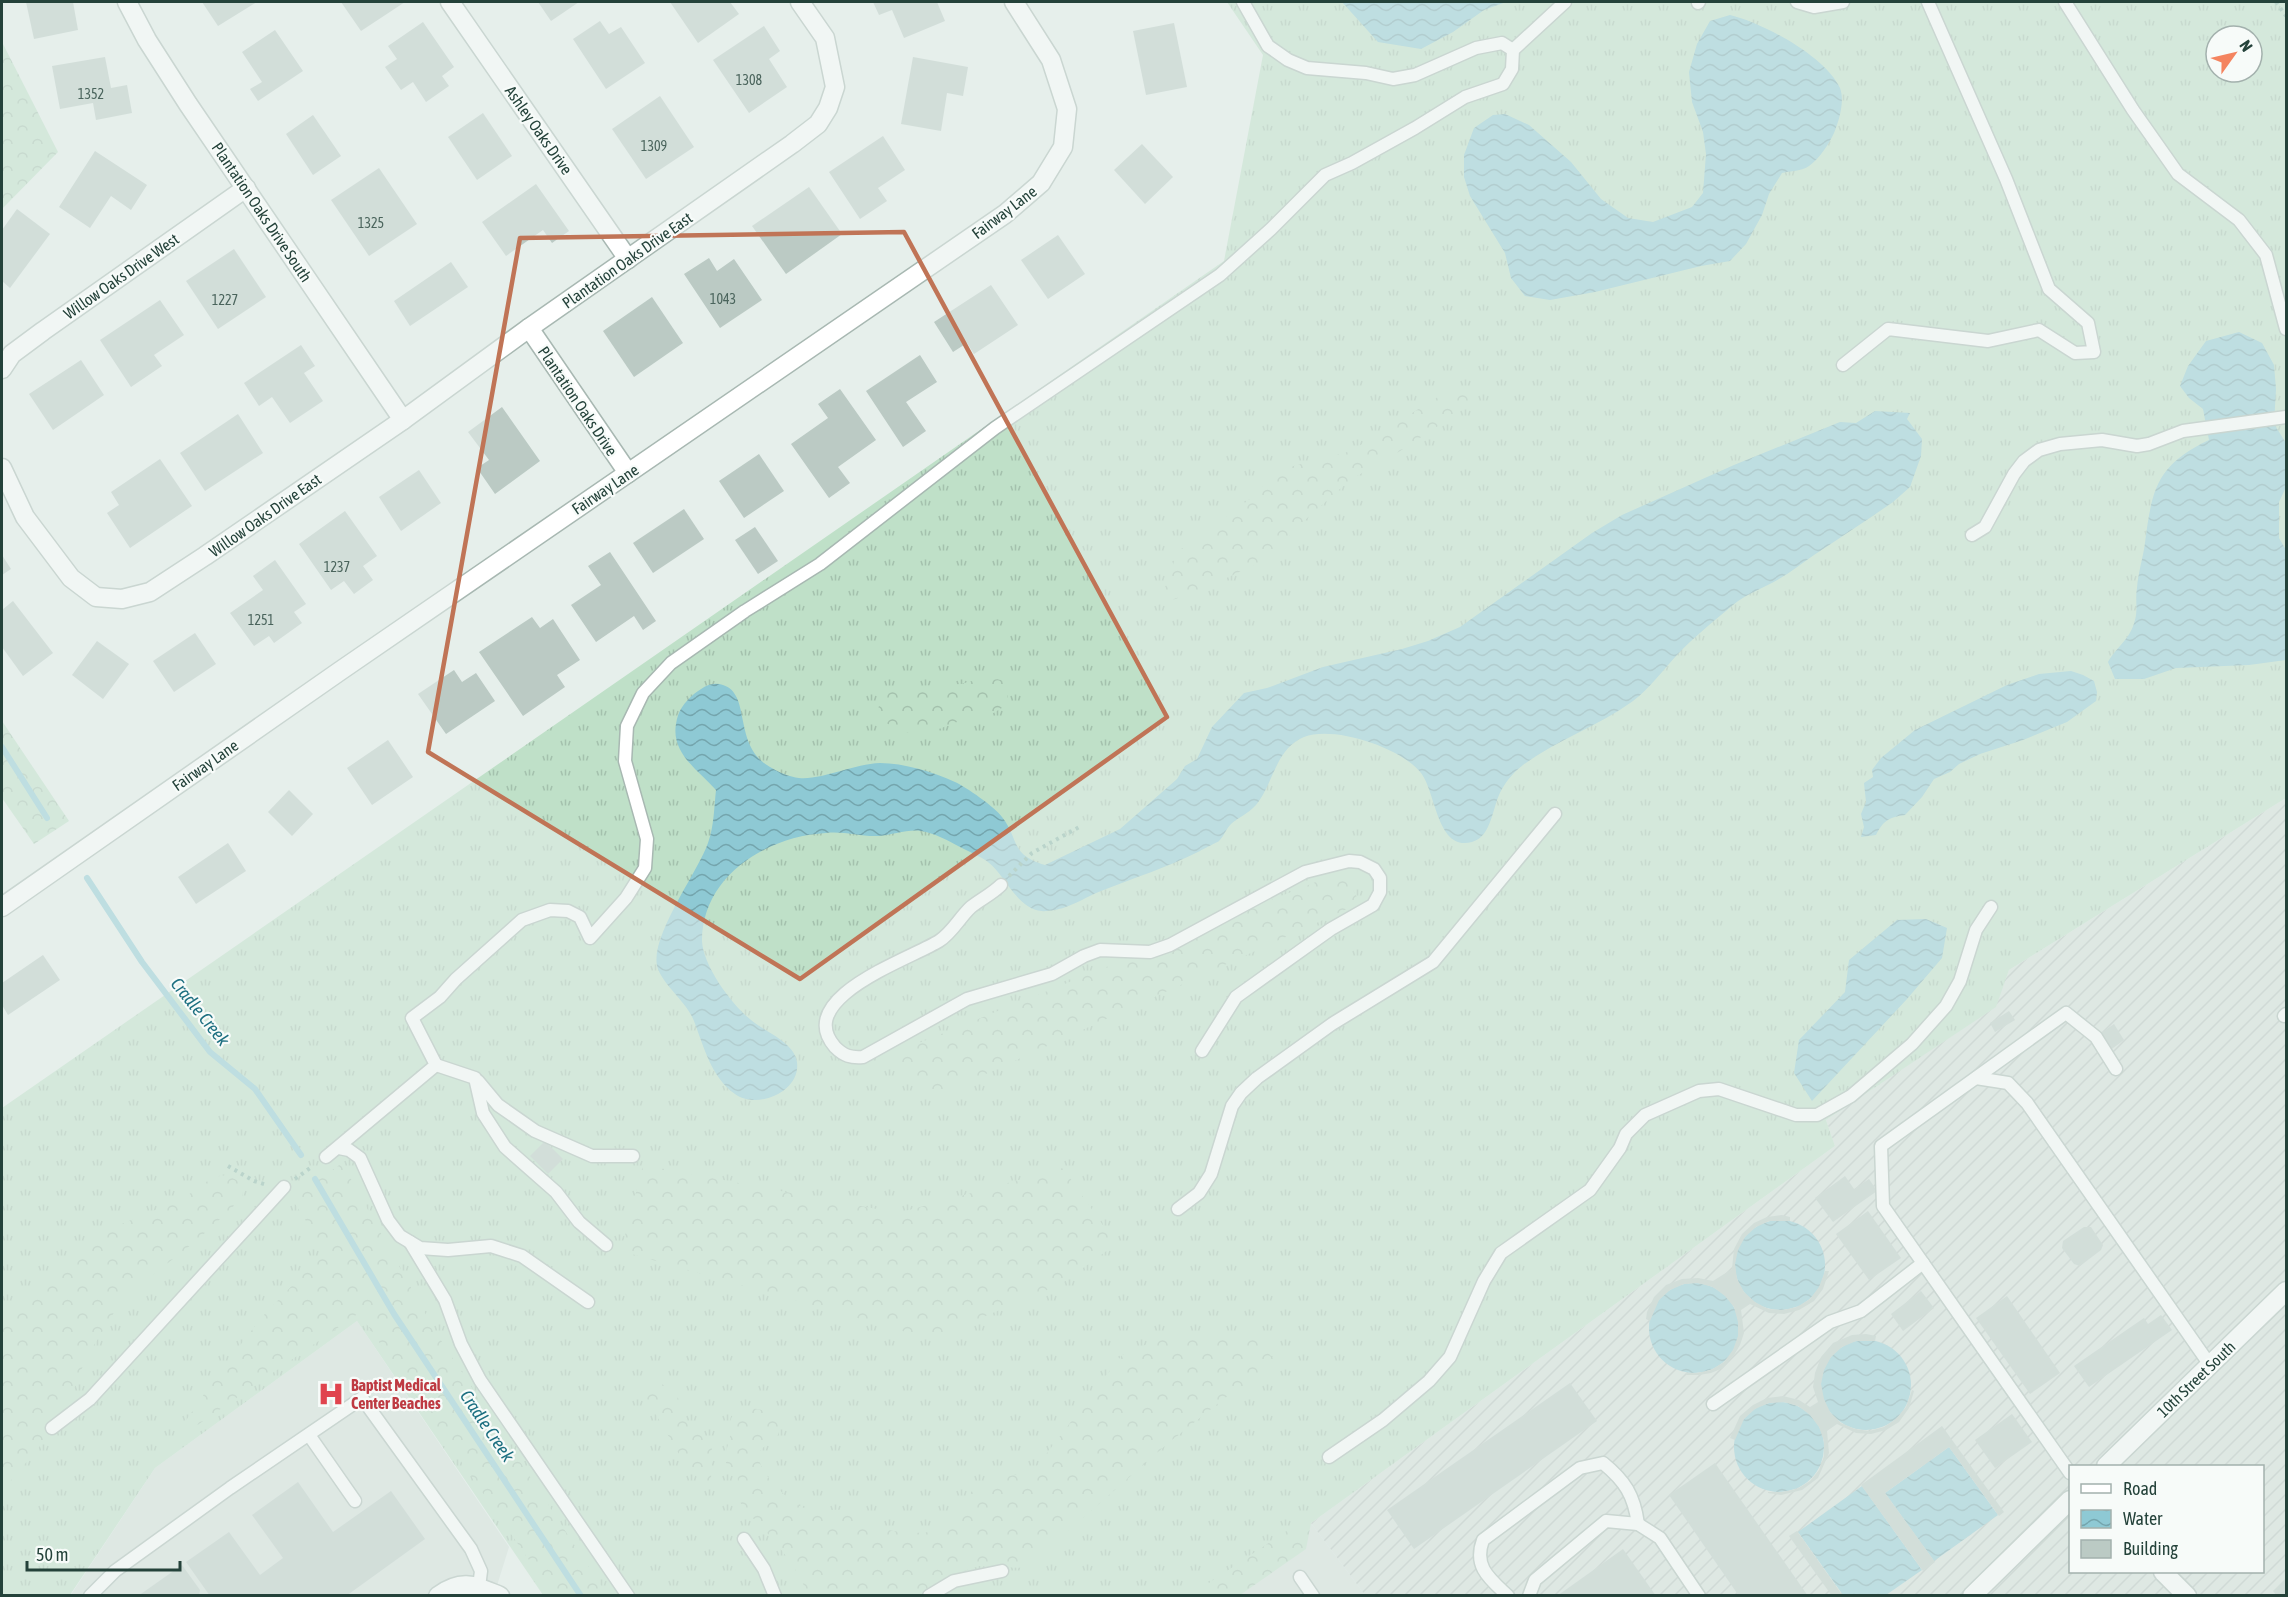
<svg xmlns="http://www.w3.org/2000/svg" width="2288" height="1597" font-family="'Asap Condensed',sans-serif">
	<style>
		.built { fill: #d4dfda }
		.industrial { fill: url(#industrial-furrows); fill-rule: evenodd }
		.grass { fill: url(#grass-tufts); fill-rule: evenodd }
		.forest { fill: url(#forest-crowns) }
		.water { fill: url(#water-waves) }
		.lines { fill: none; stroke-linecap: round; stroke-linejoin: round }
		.stream { stroke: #8ec9d4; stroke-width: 6 }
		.building { fill: #bbcac4 }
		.lane-casing { stroke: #a8b8b2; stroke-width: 15 }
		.street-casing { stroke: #a8b8b2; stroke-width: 21 }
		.path { stroke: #86b3a5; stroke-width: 4; stroke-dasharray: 3 4.5; stroke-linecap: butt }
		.lane { stroke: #fff; stroke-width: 12 }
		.street { stroke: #fff; stroke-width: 18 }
		.marked { fill: none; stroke: #c07456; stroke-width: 4.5; stroke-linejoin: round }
		.labels { text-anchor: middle; stroke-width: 4.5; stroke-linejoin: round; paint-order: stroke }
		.number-label { font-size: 14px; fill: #4a645c }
		.street-label { font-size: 16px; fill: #24423a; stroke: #f7fbf9 }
		.health-label { font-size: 16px; font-weight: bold; fill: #be3a42; stroke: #f7fbf9; text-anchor: start }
		.water-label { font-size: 18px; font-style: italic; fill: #1c6f80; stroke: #f7fbf9 }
	</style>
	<defs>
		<pattern id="industrial-furrows" width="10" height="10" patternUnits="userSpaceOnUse" patternTransform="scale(1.5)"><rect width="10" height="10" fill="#d4dfda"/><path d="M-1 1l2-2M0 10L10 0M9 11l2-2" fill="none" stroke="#b6c1bc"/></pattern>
		<pattern id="grass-tufts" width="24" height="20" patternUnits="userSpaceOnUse" patternTransform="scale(1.5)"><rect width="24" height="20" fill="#bfe0c8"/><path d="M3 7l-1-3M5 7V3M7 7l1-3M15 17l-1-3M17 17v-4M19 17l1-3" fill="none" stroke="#a4c1ad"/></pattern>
		<pattern id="forest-crowns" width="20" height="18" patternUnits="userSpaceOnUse" patternTransform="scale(1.5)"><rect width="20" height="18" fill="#bfe0c8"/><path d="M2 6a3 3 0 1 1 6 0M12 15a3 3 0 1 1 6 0" fill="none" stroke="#a4c1ad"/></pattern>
		<pattern id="water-waves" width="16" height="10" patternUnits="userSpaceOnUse" patternTransform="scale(1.5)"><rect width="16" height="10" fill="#8ec9d4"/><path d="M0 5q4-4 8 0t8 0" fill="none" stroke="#74a5ad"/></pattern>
	</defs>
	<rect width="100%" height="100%" fill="#e6efeb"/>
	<g class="built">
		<path d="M357,1321L509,1547L494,1595L70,1596L155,1468Z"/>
		<path d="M1311,1523L1365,1595L1211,1596Z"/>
	</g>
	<path class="industrial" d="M2286,798V1595H1365L1311,1523L1835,1146L1826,1120L1995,1007L2009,970ZM2070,1466H2262V1572H2070Z"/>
	<path class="grass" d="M1227,2H2286V798L2009,970L1996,1007L1826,1120L1835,1146L1211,1595H543L357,1321L155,1468L70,1595H2V1108L1224,261L1263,55ZM2216,36H2252V72H2216Z"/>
	<g class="forest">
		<path d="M2,42L58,152L2,209Z"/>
		<path d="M1457,385L1481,392L1438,426L1397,453L1350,480L1296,528L1270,558L1196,592L1151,607L1167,584L1177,552L1250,499L1278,470L1351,451Z"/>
		<path d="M983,678L1002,680L1008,692L1007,705L990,715L975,721L957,722L931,732L906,733L874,717L885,693L902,687L961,684Z"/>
		<path d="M2,721L69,821L34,844L2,798Z"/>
		<path d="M1343,871L1360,903L940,1095L882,1058Z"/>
		<path d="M342,1163L435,1331L607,1595H553L359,1313L170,1444L217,1375L262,1317L325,1251L292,1199Z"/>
		<path d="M643,1165L898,1213L1063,1168L1116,1244L1061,1284L931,1339L621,1251Z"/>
		<path d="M227,1175L244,1184L242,1197L229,1211L196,1241L150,1277L120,1303L86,1358L70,1399L45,1440L2,1491V1326L65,1257L88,1242L112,1228L177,1201L191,1193L213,1177Z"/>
		<path d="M1171,1334H1254L1277,1364L1225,1398L1167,1444L1026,1568L979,1566L949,1576L919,1595H797L805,1588C796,1566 778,1545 762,1527C756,1520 748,1515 743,1507C730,1488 748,1478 726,1463C724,1451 729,1446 730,1436C731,1432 729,1426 730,1422C734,1398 785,1407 778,1435C772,1437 772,1439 768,1443C765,1447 761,1448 759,1453C755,1470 789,1502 804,1508C818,1514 834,1507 845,1511C856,1514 865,1520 874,1525C893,1534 918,1534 938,1531L978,1484L1034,1470L1122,1355Z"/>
		<path d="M654,1372L664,1386L678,1398L691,1430L712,1441L711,1481H702L695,1475L680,1456L647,1399L642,1389L648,1378Z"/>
		<path d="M1300,1522L1311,1523L1306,1549L1240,1595H1191Z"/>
	</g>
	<g class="water">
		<path d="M1342,2H1506L1484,10L1453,32L1421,49L1378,42Z"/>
		<path d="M1730,15C1763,23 1825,56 1840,88C1845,101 1839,121 1834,133C1829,144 1819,159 1809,166C1802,171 1790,171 1782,173L1769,194L1762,215L1746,244L1730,261L1701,266L1595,292L1550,300L1525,296L1511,278L1505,253L1470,196L1464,177V155L1474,128L1493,115L1505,114L1529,125L1571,162L1601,199L1628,218L1653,222L1692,207L1703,193L1706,154L1703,132L1692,102L1689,72L1697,44L1710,21Z"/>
		<path d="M2239,332L2262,343L2274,365L2276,389L2274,424L2286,443V487L2279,502V538L2286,550V660L2249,665L2176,668L2144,679H2115L2108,662C2117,646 2130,640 2135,620C2138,610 2135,598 2137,588C2138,573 2143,558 2145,543C2152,488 2157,465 2209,440L2203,409L2189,398L2180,386L2188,366L2206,341Z"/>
		<path d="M1875,411L1910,413L1907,419L1922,439L1921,456L1910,487L1893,502C1867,520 1840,538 1814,555C1802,563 1791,572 1779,579C1764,588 1746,594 1733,605C1714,621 1694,637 1677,655C1663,670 1650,688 1633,701C1599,726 1557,740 1523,765C1515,771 1507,780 1502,789C1492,805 1493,836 1472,842C1437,852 1436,792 1421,773C1402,748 1334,725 1304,737C1275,749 1274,783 1256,805C1248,814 1239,817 1231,824C1226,829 1224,836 1219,841C1218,842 1201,850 1200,851C1168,867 1134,878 1101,891C1088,896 1076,904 1063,908C1060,909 1045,912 1042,911C1017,909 1006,876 988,862C980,856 969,852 960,847C949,841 934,833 921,831C908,829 892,835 879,836C861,837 844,831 826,833C768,836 702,875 702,941C703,966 732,1005 751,1020C765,1032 794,1042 797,1062C801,1092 757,1110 735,1094C711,1077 704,1047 694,1021C686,1001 665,987 658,969C647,940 698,872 708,843C714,826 714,808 716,790C698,770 671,753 676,724C678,710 684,703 694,694C703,687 712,681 723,685C752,694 732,746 770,767C778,772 790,777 799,778C823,780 853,764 880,763C904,763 933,772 955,782C966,787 995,807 1002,817C1020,840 1009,854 1045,865L1120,829L1144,808L1177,779L1185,766L1197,759L1212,727L1244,693L1267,688L1323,667L1402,649L1428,641L1460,627L1592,533L1622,515L1734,465L1840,422L1856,423Z"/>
		<path d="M2071,671L2083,675L2094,681L2097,692L2096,701L2067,722L2023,740L1980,754L1959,764L1950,772L1934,779L1922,797L1905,815C1889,817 1883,821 1876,835L1861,837L1864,827L1861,814L1866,802L1864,783L1873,777L1872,770L1881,758L1915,730L2007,685L2039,674Z"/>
		<path d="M1926,919L1947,928L1942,958L1907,999L1812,1101L1794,1073L1799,1040L1845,992L1849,960L1897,920Z"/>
		<circle cx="1780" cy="1265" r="45"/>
		<circle cx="1694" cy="1328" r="45"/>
		<circle cx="1866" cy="1385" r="45"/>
		<circle cx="1779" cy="1447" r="45"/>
		<path d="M1949,1447L1998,1515L1934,1561L1885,1493Z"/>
		<path d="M1862,1486L1922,1570L1886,1595H1843L1798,1532Z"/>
	</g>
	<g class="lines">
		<g class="stream">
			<path d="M2,747L47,818"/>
			<path d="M87,878L142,962L210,1052L255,1089L301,1155"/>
			<path d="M315,1179L394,1314L581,1596"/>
		</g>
	</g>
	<g class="building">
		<path d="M26,2H73L78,30L34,39Z"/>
		<path d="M202,2H257L218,26Z"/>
		<path d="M341,2H405L361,31Z"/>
		<path d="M538,2H579L551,21Z"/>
		<path d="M670,2H730L739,14L698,43Z"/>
		<path d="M873,2H937L945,21L904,38L892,10L879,15Z"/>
		<path d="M600,21L609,34L621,27L645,63L606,89L573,39Z"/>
		<path d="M423,22L454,67L442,76L449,86L426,102L413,82L401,90L385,67L397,59L388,46Z"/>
		<path d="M1174,23L1187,87L1146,95L1133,31Z"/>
		<path d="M764,26L780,51L769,59L787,87L749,113L713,60Z"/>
		<path d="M275,30L303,71L258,101L250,89L262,82L242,52Z"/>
		<path d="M105,57L111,88L127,85L132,113L96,120L93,103L60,109L52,66Z"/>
		<path d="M913,57L968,67L963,96L947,93L941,131L901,124Z"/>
		<path d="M660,96L694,147L646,179L612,129Z"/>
		<path d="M483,113L512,156L477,180L448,137Z"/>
		<path d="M313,115L341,156L313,175L286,134Z"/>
		<path d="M883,136L905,170L878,188L887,201L860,219L829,172Z"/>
		<path d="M1142,144L1173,177L1145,204L1114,170Z"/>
		<path d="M95,151L147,185L131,210L111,196L90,228L59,207Z"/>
		<path d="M379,168L417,224L369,256L331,200Z"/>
		<path d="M536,184L569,231L552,243L543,230L506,256L482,222Z"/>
		<path d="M809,187L842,234L786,274L752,226Z"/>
		<path d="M17,209L50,234L10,288L2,281V230Z"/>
		<path d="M1058,235L1085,274L1048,299L1021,260Z"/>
		<path d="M234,249L266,297L218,329L186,281Z"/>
		<path d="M709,258L717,271L734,259L762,300L720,328L684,274Z"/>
		<path d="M451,262L468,287L410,326L394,301Z"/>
		<path d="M991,285L1018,325L974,354L967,343L953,352L934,322Z"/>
		<path d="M652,297L683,343L634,377L603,331Z"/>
		<path d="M160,300L184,335L154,355L162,366L131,387L100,340Z"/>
		<path d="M301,345L315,366L304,373L323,401L290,423L272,397L259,406L244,383Z"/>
		<path d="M920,355L937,382L906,402L926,431L903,447L866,391Z"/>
		<path d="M81,360L104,395L53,430L29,394Z"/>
		<path d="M840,389L876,440L838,467L850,483L829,498L791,444L828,418L818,404Z"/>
		<path d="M502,407L540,461L495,494L477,468L489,460L468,432Z"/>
		<path d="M238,414L263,453L205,491L180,453Z"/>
		<path d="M759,454L784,491L744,518L719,481Z"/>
		<path d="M160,459L192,506L130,548L107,513L119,505L111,492Z"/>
		<path d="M419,470L441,503L401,531L379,497Z"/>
		<path d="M684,509L704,539L653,573L633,543Z"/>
		<path d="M345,511L377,556L363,566L373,580L354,594L344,581L331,590L299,544Z"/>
		<path d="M755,527L778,561L758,574L735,540Z"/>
		<path d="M610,552L656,621L643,630L634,616L596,642L571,605L601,585L588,566Z"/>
		<path d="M2,555L11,569L2,575Z"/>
		<path d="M275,560L306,604L294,612L302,623L274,643L269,636L254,646L230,613L263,590L253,576Z"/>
		<path d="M13,601L53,653L23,676L2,647V610Z"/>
		<path d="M532,617L540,628L553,619L580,660L557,675L565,687L523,716L479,652Z"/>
		<path d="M195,633L216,664L174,692L153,661Z"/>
		<path d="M97,641L129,664L103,699L72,675Z"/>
		<path d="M454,670L462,682L476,673L495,701L446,734L418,694Z"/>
		<path d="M388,740L413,777L372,805L347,768Z"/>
		<path d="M289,790L313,814L292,836L268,812Z"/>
		<path d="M228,843L246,871L196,904L178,877Z"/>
		<path d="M43,955L60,980L8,1015L2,1005V983Z"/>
		<path d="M2009,1011L2015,1020L1995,1032L1990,1023Z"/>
		<path d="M2114,1024L2124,1040L2109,1051L2098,1035Z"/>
		<path d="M545,1141L563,1159L548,1174L530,1156Z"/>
		<path d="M1845,1176L1854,1189L1869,1179L1877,1191L1833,1222L1815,1198Z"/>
		<path d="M1868,1211L1901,1258L1869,1280L1836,1234Z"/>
		<path d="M1782,1215L1790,1217V1221H1769L1756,1227L1745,1237L1738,1250L1735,1264L1737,1279L1744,1292L1755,1302L1768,1309L1783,1310L1797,1307L1810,1299L1819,1287L1825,1271H1829L1823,1289L1814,1301L1799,1310L1784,1314L1769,1313L1750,1304L1741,1310L1744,1333L1740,1345L1734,1355L1723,1368L1711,1373L1699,1375H1686V1373H1697L1711,1370L1724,1362L1733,1350L1738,1336V1322L1734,1307L1725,1296L1713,1287L1698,1283L1684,1284L1670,1290L1659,1300L1650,1321L1646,1319L1647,1312L1654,1297L1666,1285L1682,1279L1698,1278L1713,1281L1732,1269L1734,1249L1742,1234L1754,1223L1767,1217Z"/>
		<path d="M2084,1227H2091L2103,1245L2101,1250L2080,1266L2074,1264L2062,1248L2063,1241Z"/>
		<path d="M1921,1291L1934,1308L1903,1331L1891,1314Z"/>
		<path d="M2007,1296L2060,1373L2030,1394L1976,1318Z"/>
		<path d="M2161,1315L2172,1330L2089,1387L2074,1366L2144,1318L2148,1324Z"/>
		<path d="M1866,1334L1876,1336L1875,1341H1856L1842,1347L1831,1357L1824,1370L1821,1384L1824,1399L1830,1412L1841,1423L1855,1429L1869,1431L1884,1427L1896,1419L1906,1407L1912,1390L1914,1391L1909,1408L1899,1422L1886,1430L1871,1434L1856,1433L1837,1424L1827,1431L1829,1453L1818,1478L1802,1490L1781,1495L1768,1493V1492H1782L1797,1489L1810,1481L1819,1470L1824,1456V1441L1819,1427L1810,1415L1798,1406L1784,1402L1769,1403L1755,1409L1744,1419L1735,1440L1730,1438L1740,1416L1753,1405L1767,1398L1783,1396L1799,1400L1810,1407L1818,1402L1813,1387L1815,1373L1821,1357L1833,1343L1852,1335Z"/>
		<path d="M1570,1383L1597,1421L1414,1549L1387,1510Z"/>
		<path d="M2012,1414L2032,1442L1995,1468L1975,1440Z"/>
		<path d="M1942,1426L2004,1512L1999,1516L1949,1447L1885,1493L1935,1562L1923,1571L1861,1485Z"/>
		<path d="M1715,1463L1808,1596H1739L1669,1495Z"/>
		<path d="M298,1482L333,1532L391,1491L425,1539L346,1596H210L186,1562L229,1532L260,1575L283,1558L252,1515Z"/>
		<path d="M1797,1531L1843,1596H1832L1789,1536Z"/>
		<path d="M1623,1549L1656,1596H1557Z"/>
		<path d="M182,1565L200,1590L199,1596H138Z"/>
		<path d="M2286,1578V1596H2277L2273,1591Z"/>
	</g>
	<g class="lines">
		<g class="lane-casing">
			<g id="lane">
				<path d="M1243,2L1268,46L1288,60L1307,68L1366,73L1393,79L1415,75L1476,48L1502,43L1513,50"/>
				<path d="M1797,2L1814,7L1843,2"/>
				<path d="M2065,2L2133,110L2178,174L2239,220L2266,255L2286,329"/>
				<path d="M1698,3L1699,2"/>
				<path d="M1843,365L1888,329L1988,341L2039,330L2075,353L2094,352L2088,323L2049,289L2006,179L1928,2"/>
				<path d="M1972,535L1985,527L2014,474L2024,461L2039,450L2060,444L2102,440L2137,446L2149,444L2183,431L2286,417"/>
				<path d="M1001,885C992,894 981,899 971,907C960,917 952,933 939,941C910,959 792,998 835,1047C844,1056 851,1058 863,1057L967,999L1052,974L1084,956L1100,950L1150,952L1170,945L1305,872L1349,861L1360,862L1374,869L1380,878V892L1373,905L1331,929L1236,997L1202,1051"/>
				<path d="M2284,1016L2286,1014"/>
				<path d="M436,1065L475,1078L483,1113L505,1147L556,1192L579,1222L606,1245"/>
				<path d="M1976,1078L2008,1083L2027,1103L2210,1365"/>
				<path d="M478,1081L498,1105L535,1131L592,1156H633"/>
				<path d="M339,1148L349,1150L360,1158L388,1220L400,1236L420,1248L448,1250L491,1246L522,1256L588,1302"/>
				<path d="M326,1157L436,1065L412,1018L440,997L456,979L522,920L550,910L568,911L580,917L590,938L626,898L645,868L647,839L625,761L627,726L643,693L671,663L745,611L820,564L995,428L1220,275L1271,229L1325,175L1352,163L1415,128L1465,97L1503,84L1512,69L1513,50L1565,2"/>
				<path d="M1178,1209L1199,1193L1211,1174L1232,1106L1241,1093L1257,1078L1332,1024L1433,962L1555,814"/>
				<path d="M410,1242L445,1300L461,1344L480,1380L628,1596"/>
				<path d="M1713,1404L1830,1322L1861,1311L1923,1263"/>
				<path d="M52,1428L90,1399L284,1187"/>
				<path d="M309,1435L355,1501"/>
				<path d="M1329,1457L1383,1420L1429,1381L1450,1357L1484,1281L1501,1253L1590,1190L1620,1148L1626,1134L1645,1115L1699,1091L1719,1089L1796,1115H1817L1851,1096L1912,1044L1946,1006L1960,981L1976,930L1991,907"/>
				<path d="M2070,1473L1883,1206L1881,1146L2066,1013L2096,1037L2116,1069"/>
				<path d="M744,1539L764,1569L775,1596"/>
				<path d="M1300,1577L1313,1596"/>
				<path d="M90,1596L115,1571L230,1488L362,1398L471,1549L481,1571L479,1587"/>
				<path d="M929,1596L954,1581L1002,1571"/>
				<path d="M1508,1596C1490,1579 1473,1567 1483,1540L1580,1468L1603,1463C1625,1481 1634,1495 1638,1524"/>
				<path d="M1529,1596L1535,1580L1606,1521L1638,1524L1660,1538L1699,1596"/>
			</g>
		</g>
		<g class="street-casing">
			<g id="street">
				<path d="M127,2L147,40L188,104L403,420"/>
				<path d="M450,2L628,259"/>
				<path d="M529,328L628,473"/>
				<path d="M2,369L12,354L43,331L246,188"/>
				<path d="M2,468L25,517L71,578L96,597L122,599L150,592L205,556L403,420L529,328L792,144L818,124L828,108L835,87L825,38L800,2"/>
				<path d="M2,907L340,671L1005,214L1041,183L1063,147L1067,109L1051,60L1014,2"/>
				<path d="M2106,1466L2286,1291"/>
				<path d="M2163,1572L2187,1596"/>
				<path d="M438,1596C463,1578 475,1586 500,1596"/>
				<path d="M1972,1596L2070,1500"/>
			</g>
		</g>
		<g class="path">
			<path d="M2276,2L2286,16"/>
			<path d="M1009,876L1032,853L1081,826"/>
			<path d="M228,1166L254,1181L267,1185"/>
			<path d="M295,1179L313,1166"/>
		</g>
		<use href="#lane" class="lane"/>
		<use href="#street" class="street"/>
	</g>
	<path d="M0 0H2288V1597H0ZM904,232L1167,717L800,979L428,752L520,238Z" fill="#e6efeb" fill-opacity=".55" fill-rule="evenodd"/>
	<path class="marked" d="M904,232L1167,717L800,979L428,752L520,238Z"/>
	<defs>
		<g id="hospital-bare" transform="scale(2.07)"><path d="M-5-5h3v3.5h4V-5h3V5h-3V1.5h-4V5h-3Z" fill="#e0444e" stroke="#f7fbf9" stroke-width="2.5" paint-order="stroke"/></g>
	</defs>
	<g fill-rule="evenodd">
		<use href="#hospital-bare" x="331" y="1394"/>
	</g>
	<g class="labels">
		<g class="number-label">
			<text x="749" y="85">1308</text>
			<text x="91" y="99">1352</text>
			<text x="654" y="151">1309</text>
			<text x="371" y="228">1325</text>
			<text x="723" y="304">1043</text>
			<text x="225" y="305">1227</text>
			<text x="337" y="572">1237</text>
			<text x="261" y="625">1251</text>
		</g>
		<g class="street-label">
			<text transform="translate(539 130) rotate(55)" y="6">Ashley Oaks Drive</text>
			<text transform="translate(262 212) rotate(56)" y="6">Plantation Oaks Drive South</text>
			<text transform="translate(1004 212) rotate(-37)" y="6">Fairway Lane</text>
			<text transform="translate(627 260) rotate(-35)" y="6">Plantation Oaks Drive East</text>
			<text transform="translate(121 276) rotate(-35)" y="6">Willow Oaks Drive West</text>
			<text transform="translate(578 401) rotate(56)" y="6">Plantation Oaks Drive</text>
			<text transform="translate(605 489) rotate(-34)" y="6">Fairway Lane</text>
			<text transform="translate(265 515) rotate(-35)" y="6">Willow Oaks Drive East</text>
			<text transform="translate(205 765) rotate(-35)" y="6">Fairway Lane</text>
			<text transform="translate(2196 1379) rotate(-44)" y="6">10th Street South</text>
		</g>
		<g class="health-label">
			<text x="351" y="1391">Baptist Medical<tspan x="351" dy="18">Center Beaches</tspan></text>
		</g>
		<g class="water-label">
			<text transform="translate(200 1012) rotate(51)" y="6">Cradle Creek</text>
			<text transform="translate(487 1426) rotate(56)" y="6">Cradle Creek</text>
		</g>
	</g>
	<rect width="2288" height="1597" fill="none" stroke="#24423a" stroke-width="6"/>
	<rect x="2069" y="1465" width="195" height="108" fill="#f7fbf9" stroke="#a3b1ad" stroke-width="1.5"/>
	<rect x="2081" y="1484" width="30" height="9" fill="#ffffff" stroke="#a3b1ad" stroke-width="1.5"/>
	<text x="2123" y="1495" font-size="18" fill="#24423a">Road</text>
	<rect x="2081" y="1510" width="30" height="18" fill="url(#water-waves)" stroke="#a3b1ad" stroke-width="1.5"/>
	<text x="2123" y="1525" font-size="18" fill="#24423a">Water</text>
	<rect x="2081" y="1540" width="30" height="18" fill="#bbcac4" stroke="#a3b1ad" stroke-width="1.5"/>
	<text x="2123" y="1555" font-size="18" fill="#24423a">Building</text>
	<g transform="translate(2234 54) rotate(56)"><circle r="28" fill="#f7fbf9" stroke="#a3b1ad" stroke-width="1.5"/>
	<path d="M0-4.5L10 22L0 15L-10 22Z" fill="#f4845f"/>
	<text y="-9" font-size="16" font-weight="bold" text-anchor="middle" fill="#24423a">N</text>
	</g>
	<path d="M27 1561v9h153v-9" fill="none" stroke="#24423a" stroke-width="3"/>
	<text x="36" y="1561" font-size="18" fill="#24423a" stroke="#f7fbf9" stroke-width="4.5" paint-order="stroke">50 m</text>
</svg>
